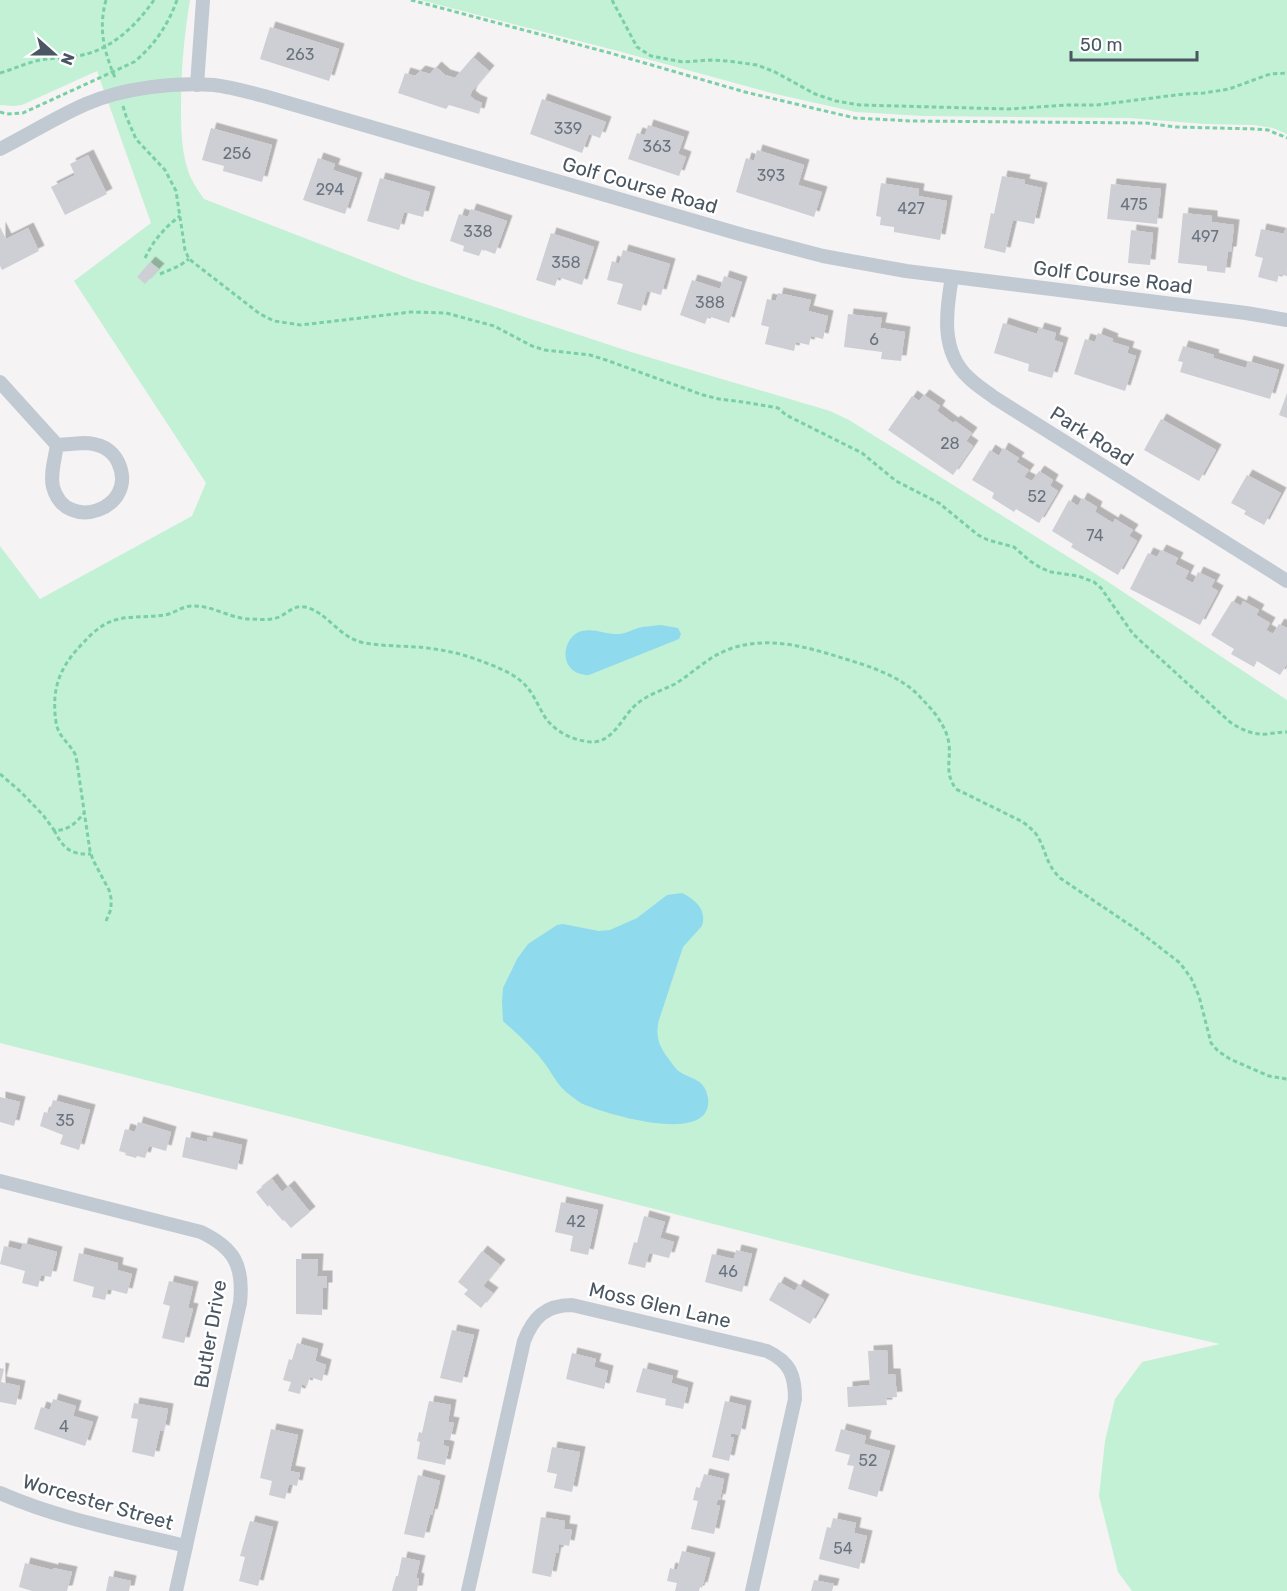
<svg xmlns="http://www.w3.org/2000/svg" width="1287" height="1591" font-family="Rubik,sans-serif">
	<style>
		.green { fill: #c3f1d5 }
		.water { fill: #90daee }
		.building { fill: #cdcfd5; filter: url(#shadow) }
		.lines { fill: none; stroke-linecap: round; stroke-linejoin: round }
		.path { stroke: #7ad0a6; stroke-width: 3; stroke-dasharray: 4.5 3; stroke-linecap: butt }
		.minor { stroke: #c1cad2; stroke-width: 14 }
		.labels { text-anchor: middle; stroke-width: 5; stroke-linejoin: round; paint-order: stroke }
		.number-label { font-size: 16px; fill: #6b747e }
		.street-label { font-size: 20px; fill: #4a5661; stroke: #fff }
	</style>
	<defs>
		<filter id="shadow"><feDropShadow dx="5.5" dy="-5.5" stdDeviation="0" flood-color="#0004"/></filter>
	</defs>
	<rect width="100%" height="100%" fill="#f5f3f3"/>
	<g class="green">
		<path d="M0,0H190C184,36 181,70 181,106C181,126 181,147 187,167C190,179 197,189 204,199L413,280L631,352L830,411L849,420L1102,578L1287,700V1591H1132L1118,1572L1099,1496L1105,1441L1115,1399L1142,1362L1220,1344L911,1274L0,1043V546L40,599L192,516L206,483L74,281L151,223L97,71L22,105L14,106L0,105Z"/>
		<path d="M420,0H1287V134L1273,128L1253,125L1206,124L1129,118L923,116L856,112L771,93L618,51Z"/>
	</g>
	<g class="water">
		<path d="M661,625L678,628L681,634L679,639L589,675C557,675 561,636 582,631C595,628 607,635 620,634C626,633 632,630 638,628C645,626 654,626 661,625Z"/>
		<path d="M682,893C696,900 707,910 702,926L683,947L659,1020C655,1036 659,1046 668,1058C672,1063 675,1069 680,1072C693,1080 705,1079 708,1098C714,1147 607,1114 585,1105C580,1103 575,1099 570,1095C557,1086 552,1072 542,1060C531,1046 516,1033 503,1021L502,1002L503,988L517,959L528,944L557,925L563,924L599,931L610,930L637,918L667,895Z"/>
	</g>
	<g class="building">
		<path d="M270,27L339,49L329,81L260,59Z"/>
		<path d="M473,57L489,71L472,91L470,96L475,100L482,103L479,114L449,105L446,109L398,93L405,73L415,76L420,71L430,74L436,67L445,75L455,78Z"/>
		<path d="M542,99L606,122L600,138L589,134L582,153L530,134Z"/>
		<path d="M648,125L684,137L678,154L686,157L679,176L628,159L637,133L645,135Z"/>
		<path d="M211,128L272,145L262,182L223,171L224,166L202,160Z"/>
		<path d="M757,150L804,165L798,185L822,192L814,217L736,192L746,158L754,161Z"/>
		<path d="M88,155L107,194L65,215L51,187L75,175L70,164Z"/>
		<path d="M318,158L335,164L333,170L357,178L345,214L303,200Z"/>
		<path d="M1002,176L1025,180L1024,184L1042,188L1034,224L1013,220L1005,253L984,248L991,213L994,214Z"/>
		<path d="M380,178L430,192L423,217L404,212L399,230L367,221Z"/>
		<path d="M881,183L919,189L918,196L947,201L940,240L894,232V227L880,225L881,217L876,216Z"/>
		<path d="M1111,184L1161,189L1157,224L1107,219Z"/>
		<path d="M471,209L507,221L495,254L482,249L479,256L463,251L464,246L450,241L459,214L468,217Z"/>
		<path d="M1183,213L1212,216V222L1234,225L1231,252H1228L1225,273L1207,271V266L1178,263Z"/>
		<path d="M1286,226L1287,276L1279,274L1277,282L1258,277L1263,258L1255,256L1261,229L1284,234Z"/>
		<path d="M0,227L6,239L28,228L39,251L2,270L0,266Z"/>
		<path d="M1131,230L1153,233L1150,265L1128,263Z"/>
		<path d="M551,233L594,247L582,285L558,277L555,286L536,280Z"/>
		<path d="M623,250L670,264L661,295L647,291L641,311L617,304L623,284L607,280L612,261L619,264Z"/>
		<path d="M150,262L159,269L145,284L137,277Z"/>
		<path d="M724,276L742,282L729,323L708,316L705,324L680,315L692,280L720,289Z"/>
		<path d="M778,293L811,300L808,311L828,316L823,339L811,336L809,345L796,342L794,351L765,344L769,327L761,325L767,299L776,301Z"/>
		<path d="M848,314L882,318L880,328L905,332L901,361L881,359L882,352L844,347Z"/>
		<path d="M1003,323L1037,334L1039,328L1056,333L1054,340L1063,343L1052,378L1028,371L1029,364L994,353Z"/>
		<path d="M1098,333L1113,339L1112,342L1129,347L1127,353L1136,356L1125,391L1074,374L1085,339L1095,342Z"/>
		<path d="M1183,346L1214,355L1213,358L1246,368L1248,361L1279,370L1270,399L1180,372L1183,362L1178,361Z"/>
		<path d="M1287,393V418L1279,415Z"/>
		<path d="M924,395L940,406L937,411L953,423L955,421L972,433L966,441L973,446L953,475L888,430L912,396L919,401Z"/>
		<path d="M1161,419L1216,450L1199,481L1144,450Z"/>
		<path d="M1003,448L1019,458L1016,462L1029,470L1024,477L1032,481L1039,471L1053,480L1050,486L1058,491L1039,523L1016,509L1014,512L992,498L994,493L972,480L990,450L999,456Z"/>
		<path d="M1247,475L1281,493L1264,525L1244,514L1246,511L1231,503Z"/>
		<path d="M1082,498L1097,507L1095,512L1113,523L1115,519L1133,530L1129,536L1137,541L1118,575L1071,547L1073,544L1052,531L1069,500L1078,506Z"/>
		<path d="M1161,550L1178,558L1175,564L1189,571L1185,579L1193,583L1198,572L1215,580L1211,587L1218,591L1200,625L1130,589L1148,553L1157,557Z"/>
		<path d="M1232,601L1241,606L1243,601L1259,610L1256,615L1270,623L1266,630L1273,634L1279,624L1287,628V664L1280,675L1257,661L1254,667L1231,654L1234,649L1211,635Z"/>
		<path d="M0,1097L20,1102L14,1126L0,1122Z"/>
		<path d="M53,1100L90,1110L79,1150L60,1144L63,1135L40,1126L44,1112L49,1113Z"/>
		<path d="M138,1122L171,1132L166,1151L149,1146L145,1158L137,1156L136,1158L125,1155L126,1153L119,1151L125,1129L135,1132Z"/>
		<path d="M186,1137L207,1142L208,1137L242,1145L237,1170L182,1157Z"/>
		<path d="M272,1179L282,1192L289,1186L310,1212L291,1228L284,1220L283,1221L269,1205L268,1207L256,1192Z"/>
		<path d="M561,1202L598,1210L588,1255L570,1251L573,1236L555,1232Z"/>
		<path d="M644,1216L665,1222L660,1238L674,1242L669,1258L649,1253L645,1268L628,1264L634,1242L637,1243Z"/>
		<path d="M23,1243L57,1252L51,1277L41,1275L38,1287L22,1283L25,1271L0,1264L4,1246L21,1250Z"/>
		<path d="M736,1250L752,1254L742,1292L705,1282L712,1254L734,1259Z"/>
		<path d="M482,1251L500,1265L483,1286L493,1293L481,1308L464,1294L468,1290L458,1282Z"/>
		<path d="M79,1253L118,1263L117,1270L132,1274L127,1294L108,1289L105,1300L92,1297L94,1287L73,1281Z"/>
		<path d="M296,1259H318L317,1276H327V1288H323L322,1315L296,1314Z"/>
		<path d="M169,1281L193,1287L188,1308L193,1309L184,1343L162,1338L170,1306L163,1304Z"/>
		<path d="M779,1282L795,1291L798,1285L824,1300L810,1324L769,1300Z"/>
		<path d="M452,1330L474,1335L462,1383L440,1378Z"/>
		<path d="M297,1343L318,1349L315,1361L326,1365L322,1381L310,1377L307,1386L302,1384L300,1394L288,1391L291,1382L283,1380L289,1359L292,1360Z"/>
		<path d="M887,1350L888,1374H895L897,1397L886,1398L887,1405L848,1407L847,1387L870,1385L868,1351Z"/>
		<path d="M572,1353L596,1359L594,1367L608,1371L604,1389L566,1379Z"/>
		<path d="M0,1368L4,1369L1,1382L20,1386L16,1405L0,1402Z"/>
		<path d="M643,1368L673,1376L671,1383L688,1388L683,1409L665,1405L666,1399L636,1392Z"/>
		<path d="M53,1399L76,1406L73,1416L93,1422L85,1446L34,1429L41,1407L50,1410Z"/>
		<path d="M429,1401L451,1405L448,1422L454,1423L450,1440L444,1439L443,1445L449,1447L445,1465L417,1459L420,1442L417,1441L419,1432L422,1433Z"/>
		<path d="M725,1401L746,1406L740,1435L731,1433L730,1437L734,1438L729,1461L712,1457Z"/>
		<path d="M134,1403L168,1409L164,1431L160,1430L154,1457L132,1452L138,1419L131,1418Z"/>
		<path d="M271,1429L298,1435L290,1471L300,1473L297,1486L289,1484L285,1499L269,1495L272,1481L260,1478Z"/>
		<path d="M841,1429L866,1436L864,1444L890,1451L877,1497L848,1489L854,1466L847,1465L850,1455L835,1451Z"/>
		<path d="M552,1447L580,1452L572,1492L554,1488L557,1474L547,1472Z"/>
		<path d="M704,1474L724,1479L720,1500L718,1499L716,1505L720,1506L714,1534L691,1529L698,1501L693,1500L696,1487L700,1488Z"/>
		<path d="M418,1475L440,1481L432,1515L430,1514L424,1538L404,1534Z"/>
		<path d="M541,1517L565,1521L564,1529L572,1530L569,1546L559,1544L558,1553L556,1552L551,1577L532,1573Z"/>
		<path d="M833,1518L856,1523L854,1533L867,1536L859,1569L819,1559L827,1527L831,1528Z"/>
		<path d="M250,1521L273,1527L258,1586L239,1581L245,1557L240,1556Z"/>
		<path d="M682,1551L710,1558L702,1588L700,1587L699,1591H675L677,1583L667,1581L670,1568L677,1570Z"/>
		<path d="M402,1557L420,1561L416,1578L419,1579L417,1591H392L396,1576H398Z"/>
		<path d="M25,1563L53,1570V1568L72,1572L67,1591H32L19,1587Z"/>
		<path d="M109,1576L131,1581L129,1591H106Z"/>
		<path d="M814,1580L834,1584L832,1591H811Z"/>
	</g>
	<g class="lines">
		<g class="path">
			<path d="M106,0C98,29 104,52 116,80"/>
			<path d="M411,0L610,53L745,92L855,118L912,121L1146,123L1176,127L1256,129L1268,130L1287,138"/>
			<path d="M612,0L637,47L651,56L683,62L710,60L728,61L757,65L775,72L815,94L836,101L860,105L1009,109L1068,105H1097L1184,94L1204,93L1229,89L1270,74L1287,73"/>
			<path d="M0,73C14,69 26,63 40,60C52,58 65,58 77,56C110,51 136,26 154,0"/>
			<path d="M123,106L126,116L136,139L165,170L176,191L185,250L189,259L260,314L274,321L301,325L411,312L446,313L494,326L532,346L545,350L590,355L606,360L703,395L719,399L743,402L778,408L786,415L862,453L896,481L939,503L978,535L988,540L1014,547L1030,561L1041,568L1051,572L1078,576L1094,582L1101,588L1133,634L1230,722C1242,730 1253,735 1267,734C1274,733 1280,732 1287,732"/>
			<path d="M0,112L6,114L23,113L134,62C154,46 168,25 177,0"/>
			<path d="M145,258C153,241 165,227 180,216"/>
			<path d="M160,274L179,266L189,259"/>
			<path d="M0,774L21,792L43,815L54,830C67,832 77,822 84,813"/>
			<path d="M54,830C63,848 70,855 91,854"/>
			<path d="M106,921L111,909V898L109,890L93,860L90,851L76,756C70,743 58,737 56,722C51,688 60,666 84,642C91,634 101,625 112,621C129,615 147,618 164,615C174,614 182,606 192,606C212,605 229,618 249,619C259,619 270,621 279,617C288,613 293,605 305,607C328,612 338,638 365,643C382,646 400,646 418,647C439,649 461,653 481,661C497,667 516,674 527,687C533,694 537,703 542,712C550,728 567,738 584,741C613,748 620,717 638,703C649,694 663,690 675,684C688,676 700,665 713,657C753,633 798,644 839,657C868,666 901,675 922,699C933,710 947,727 949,744C951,762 944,772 956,789L1021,821C1027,825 1032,829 1036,834C1047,850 1044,862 1060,878L1136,929L1180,963L1191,978L1199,996L1211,1043L1218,1051L1230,1059L1269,1076L1287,1079"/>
		</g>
		<g class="minor">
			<path d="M197,85L203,0"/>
			<path d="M0,149C28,135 58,116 86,104C123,88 174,82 214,85C231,87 248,92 264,96L743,235L823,256L906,271L1246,313L1287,320"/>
			<path d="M952,277C946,311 940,352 969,378C977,386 986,391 995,398L1287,581"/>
			<path d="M0,382L57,445"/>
			<path d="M83,443C98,443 111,448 118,462C140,508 66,535 53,487C50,474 55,458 57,445Z"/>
			<path d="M0,1181L201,1232C234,1248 244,1265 240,1303L176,1591"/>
			<path d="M0,1493C59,1519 124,1531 186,1546"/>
			<path d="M468,1591L524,1341C533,1318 545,1305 572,1305L767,1351C790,1362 795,1375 795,1399L752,1591"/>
		</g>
	</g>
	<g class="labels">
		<g class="number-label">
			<text x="300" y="60">263</text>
			<text x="568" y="134">339</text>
			<text x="657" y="152">363</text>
			<text x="237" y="159">256</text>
			<text x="771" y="181">393</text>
			<text x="330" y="195">294</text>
			<text x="1134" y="210">475</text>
			<text x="911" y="214">427</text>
			<text x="478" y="237">338</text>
			<text x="1205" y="242">497</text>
			<text x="566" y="268">358</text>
			<text x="710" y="308">388</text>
			<text x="874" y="345">6</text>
			<text x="950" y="449">28</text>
			<text x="1037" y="502">52</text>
			<text x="1095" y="541">74</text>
			<text x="65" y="1126">35</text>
			<text x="576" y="1227">42</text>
			<text x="728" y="1277">46</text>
			<text x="64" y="1432">4</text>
			<text x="868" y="1466">52</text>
			<text x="843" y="1554">54</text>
		</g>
		<g class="street-label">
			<text transform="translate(640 185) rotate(16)" y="7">Golf Course Road</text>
			<text transform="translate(1113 277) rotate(7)" y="7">Golf Course Road</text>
			<text transform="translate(1092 436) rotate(32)" y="7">Park Road</text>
			<text transform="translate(660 1305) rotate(13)" y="7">Moss Glen Lane</text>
			<text transform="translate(210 1334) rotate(-80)" y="7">Butler Drive</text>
			<text transform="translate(98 1502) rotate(16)" y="7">Worcester Street</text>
		</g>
	</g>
	<g transform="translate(54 54) rotate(111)" stroke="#ffffff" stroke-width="4.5" paint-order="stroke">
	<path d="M0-4.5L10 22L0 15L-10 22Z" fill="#4a5661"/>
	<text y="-9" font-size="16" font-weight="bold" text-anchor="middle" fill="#4a5661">N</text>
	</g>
	<path d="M1071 51v9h126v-9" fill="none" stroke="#4a5661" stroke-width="3"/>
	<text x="1080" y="51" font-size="18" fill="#4a5661" stroke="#ffffff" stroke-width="4.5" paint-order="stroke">50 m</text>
</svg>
